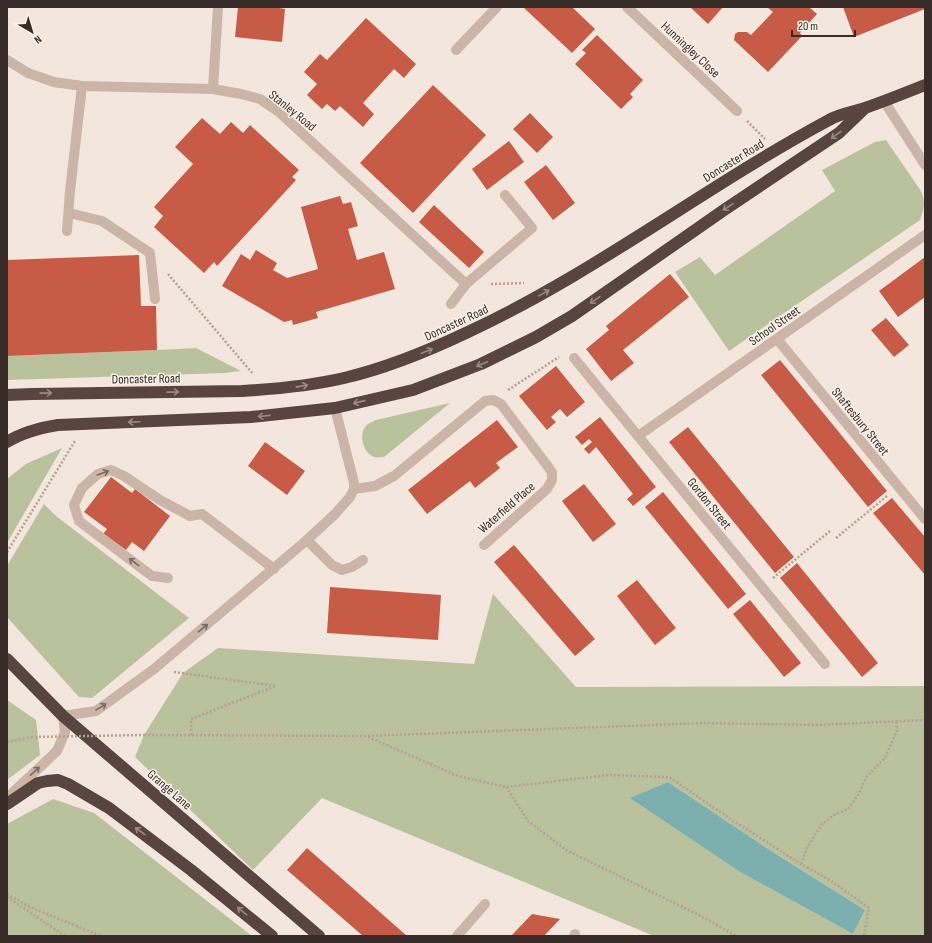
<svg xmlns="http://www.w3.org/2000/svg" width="932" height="943" font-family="'Sofia Sans Condensed',sans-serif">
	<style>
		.green { fill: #b9c29c; fill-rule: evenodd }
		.water { fill: #7bb0ae }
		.building { fill: #c75b46 }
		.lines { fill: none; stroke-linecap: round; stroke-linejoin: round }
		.path { stroke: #b79f92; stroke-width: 2.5; stroke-dasharray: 2 2; stroke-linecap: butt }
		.minor { stroke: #cbb5a8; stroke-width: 10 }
		.highway { stroke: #594540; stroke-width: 12 }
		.path-bridge { stroke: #b79f92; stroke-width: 2.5; stroke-dasharray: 2 2; stroke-linecap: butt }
		.oneway { stroke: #998a84 }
		.oneway2 { stroke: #7a6a62 }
		.labels { text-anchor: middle; stroke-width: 3; stroke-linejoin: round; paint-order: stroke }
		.street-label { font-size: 13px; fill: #382c29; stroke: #faf1e9 }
	</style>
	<rect width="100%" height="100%" fill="#f3e6dd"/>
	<g class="green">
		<path d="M886,140L921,191C926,203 924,208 920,220L729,351L675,272L700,257L715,275L835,191L822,170L875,142Z"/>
		<path d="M196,348L241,371L224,373L7,380V356L157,350Z"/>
		<path d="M450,403L384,457C381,457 377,458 374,457C363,453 357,432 368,424C370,423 374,421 376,420Z"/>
		<path d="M62,448L7,543V479L26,464Z"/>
		<path d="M44,504L56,516L189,618L92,698L79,697L7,617V566Z"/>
		<path d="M493,594L576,687L925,686V936H654L322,798L253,870L135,757L144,735L183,673L218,648L474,664ZM668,782L765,847L865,910L853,934L740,872L631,798Z"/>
		<path d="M7,700L36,720L40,755L7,780Z"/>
		<path d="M53,799L94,813L252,936H7V824Z"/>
	</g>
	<path class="water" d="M668,782L765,847L865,910L853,934L740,872L630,798Z"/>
	<g class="building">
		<path d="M238,7H273L285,9L282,42L235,37Z"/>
		<path d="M523,7H572L595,29L572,53Z"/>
		<path d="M690,7H723L708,24Z"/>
		<path d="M767,7H809L817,14L800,33L802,36L768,72L734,40L735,34L738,32H747L751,35L773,12Z"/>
		<path d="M843,7H925V9L854,37Z"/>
		<path d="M366,18L416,64L404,78L394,69L363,103L374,114L363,127L340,106L335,111L327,104L322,109L307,95L317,84L304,72L320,54L327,60Z"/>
		<path d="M597,35L643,80L630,94L633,97L621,109L575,64L586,53L582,50Z"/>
		<path d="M433,85L486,135L413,213L360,163Z"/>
		<path d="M530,113L553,137L537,153L513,129Z"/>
		<path d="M202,118L220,134L231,122L243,133L250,125L299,170L292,177L296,180L217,266L214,262L204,273L154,227L163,216L154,207L193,164L175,147Z"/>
		<path d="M509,141L524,162L487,190L472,169Z"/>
		<path d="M546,165L575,203L553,220L524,182Z"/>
		<path d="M340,196L343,204L351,202L358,226L348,229L357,260L384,252L395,289L316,312L318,318L293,325L292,320L284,322L222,286L241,254L250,260L256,250L277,263L273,270L287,278L318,269L301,207Z"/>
		<path d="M434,205L484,252L469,268L419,222Z"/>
		<path d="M139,255L141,306H156L157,350L7,356V260Z"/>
		<path d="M925,257V297L898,317L879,291Z"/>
		<path d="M670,274L689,297L623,350L634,363L611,381L586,349L609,330L606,326Z"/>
		<path d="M886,318L909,345L894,357L871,330Z"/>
		<path d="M780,360L887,491L868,507L761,375Z"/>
		<path d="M556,366L585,402L567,417L560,409L551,417L556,422L547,430L519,396Z"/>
		<path d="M600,417L656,487L633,506L627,499L633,494L596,447L589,454L584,449L592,442L589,439L582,445L575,437Z"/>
		<path d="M497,420L518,447L496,463L500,468L475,488L470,481L427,514L408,490Z"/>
		<path d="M688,427L794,557L775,573L669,442Z"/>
		<path d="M265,442L305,471L287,495L248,466Z"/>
		<path d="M111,477L132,493L135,489L170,516L144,551L132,542L126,550L103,534L107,529L84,512Z"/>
		<path d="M584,484L616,524L593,542L562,501Z"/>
		<path d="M663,492L746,594L728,609L645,507Z"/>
		<path d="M892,498L925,537V575L873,513Z"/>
		<path d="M514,545L595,639L575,656L494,562Z"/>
		<path d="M797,563L878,663L862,677L780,578Z"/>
		<path d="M637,580L676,628L655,645L617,596Z"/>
		<path d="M330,587L441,595L438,640L327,633Z"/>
		<path d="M750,600L801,663L784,677L733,614Z"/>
		<path d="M307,848L339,876L407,936H363L287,870Z"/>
		<path d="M532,914L560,919L544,936H511Z"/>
	</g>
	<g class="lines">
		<g class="path">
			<path d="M747,121L765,139"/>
			<path d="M168,274L253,374"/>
			<path d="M491,284L524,283"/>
			<path d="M508,390L559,357"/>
			<path d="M836,538L887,496"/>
			<path d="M7,552L75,441"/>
			<path d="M773,578L830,531"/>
			<path d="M174,672L276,686L191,719V735"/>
			<path d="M144,735L366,736L704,723L818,725L925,720"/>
			<path d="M368,737L458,776L506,787L608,775L669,777L729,818L801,864L833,882L869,908L864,936"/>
			<path d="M7,742L31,737"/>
			<path d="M506,787L528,821L566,850L699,915L736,936"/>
			<path d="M801,864L807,848L821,825L834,815L848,809L858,795L867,776L885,758L897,731L896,721"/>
			<path d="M7,894L30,907L101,936"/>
			<path d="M7,897L65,936"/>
		</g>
		<g class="minor">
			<path d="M627,7L737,111"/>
			<path d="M456,50L497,7"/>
			<path d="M7,60L28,73L54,82L82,86L213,89L241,94L260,99L279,112L466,284"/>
			<path d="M213,89L218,7"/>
			<path d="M884,101L925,165"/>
			<path d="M69,213L102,221L150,253L155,299"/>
			<path d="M67,231L70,191L82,86"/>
			<path d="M451,304L466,284L532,228L505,195"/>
			<path d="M777,339L925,519"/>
			<path d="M574,358L825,664"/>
			<path d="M638,436L925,235"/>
			<path d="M354,489L375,486L394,476L485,401L493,400L501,404L552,472V480L547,489L484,545"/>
			<path d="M307,540L332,565L342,570L352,567L363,560"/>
			<path d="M168,578L152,576L79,521L74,505L82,488L98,474L111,470L124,476L160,500L190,516L202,514L274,569"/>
			<path d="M7,798L57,751L65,732L63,716L96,711L154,669L307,540L335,514L350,497L354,489V483L335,408"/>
			<path d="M457,936L485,904"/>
			<path d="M574,936L575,934"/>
		</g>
		<g class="highway">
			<path d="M7,395L32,394L242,391C276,389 310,386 344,378C387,368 428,351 468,332C595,273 706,186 829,120C839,114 853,112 865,108C885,101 905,93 925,85"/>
			<path d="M7,442C23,432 39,428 58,425L251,417L335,408L413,390L481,364L536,337L572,316L724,210L839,133L862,111"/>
			<path d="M7,659L63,716L319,936"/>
			<path d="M7,804L38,783L47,781L58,780L68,784L109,808L191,870L272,936"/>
		</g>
		<path class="path-bridge" d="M31,737L144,735"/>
	</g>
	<defs><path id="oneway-shaft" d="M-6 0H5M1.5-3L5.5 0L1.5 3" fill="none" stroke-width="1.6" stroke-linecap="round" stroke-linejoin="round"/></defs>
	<g class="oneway">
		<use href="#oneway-shaft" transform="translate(836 135) rotate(144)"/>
		<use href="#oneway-shaft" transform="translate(728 207) rotate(146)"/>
		<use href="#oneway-shaft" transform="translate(544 293) rotate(-29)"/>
		<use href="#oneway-shaft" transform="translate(595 300) rotate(146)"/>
		<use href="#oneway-shaft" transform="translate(427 351) rotate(-21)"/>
		<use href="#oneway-shaft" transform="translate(482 364) rotate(157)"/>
		<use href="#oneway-shaft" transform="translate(302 386) rotate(-11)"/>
		<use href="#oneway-shaft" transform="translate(173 392) rotate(-1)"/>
		<use href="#oneway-shaft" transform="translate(46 393) rotate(-1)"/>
		<use href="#oneway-shaft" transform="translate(359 402) rotate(167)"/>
		<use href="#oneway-shaft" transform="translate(264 416) rotate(174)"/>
		<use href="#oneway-shaft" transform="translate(134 422) rotate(178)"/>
		<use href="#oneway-shaft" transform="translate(140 831) rotate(-143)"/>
		<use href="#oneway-shaft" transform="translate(242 911) rotate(-141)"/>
	</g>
	<g class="oneway2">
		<use href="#oneway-shaft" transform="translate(103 473) rotate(-20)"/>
		<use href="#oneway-shaft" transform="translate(134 562) rotate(-143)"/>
		<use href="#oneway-shaft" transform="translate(203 628) rotate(-40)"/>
		<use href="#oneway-shaft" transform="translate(101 707) rotate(-32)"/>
		<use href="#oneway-shaft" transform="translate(35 771) rotate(-43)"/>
	</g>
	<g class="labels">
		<g class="street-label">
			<text transform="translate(691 49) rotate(43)" y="5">Hunningley Close</text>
			<text transform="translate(293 110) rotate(39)" y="5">Stanley Road</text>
			<text transform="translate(733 160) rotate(-32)" y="5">Doncaster Road</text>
			<text transform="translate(456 322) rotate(-25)" y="5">Doncaster Road</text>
			<text transform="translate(774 325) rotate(-35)" y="5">School Street</text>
			<text transform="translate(146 378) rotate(-1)" y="5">Doncaster Road</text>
			<text transform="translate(861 421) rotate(51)" y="5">Shaftesbury Street</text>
			<text transform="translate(710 503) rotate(51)" y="5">Gordon Street</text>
			<text transform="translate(506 507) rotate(-41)" y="5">Waterfield Place</text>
			<text transform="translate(170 789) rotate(41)" y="5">Grange Lane</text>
		</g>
	</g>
	<rect width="932" height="943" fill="none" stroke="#382c29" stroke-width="16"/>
	<g transform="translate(32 32) rotate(142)" stroke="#faf1e9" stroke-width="3" paint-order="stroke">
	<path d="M0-3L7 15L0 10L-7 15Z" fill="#382c29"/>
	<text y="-6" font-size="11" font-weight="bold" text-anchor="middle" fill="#382c29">N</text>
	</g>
	<path d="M792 30v6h63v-6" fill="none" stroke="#382c29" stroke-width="2"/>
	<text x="798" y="30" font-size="12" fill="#382c29" stroke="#faf1e9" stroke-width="3" paint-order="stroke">20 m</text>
</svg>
